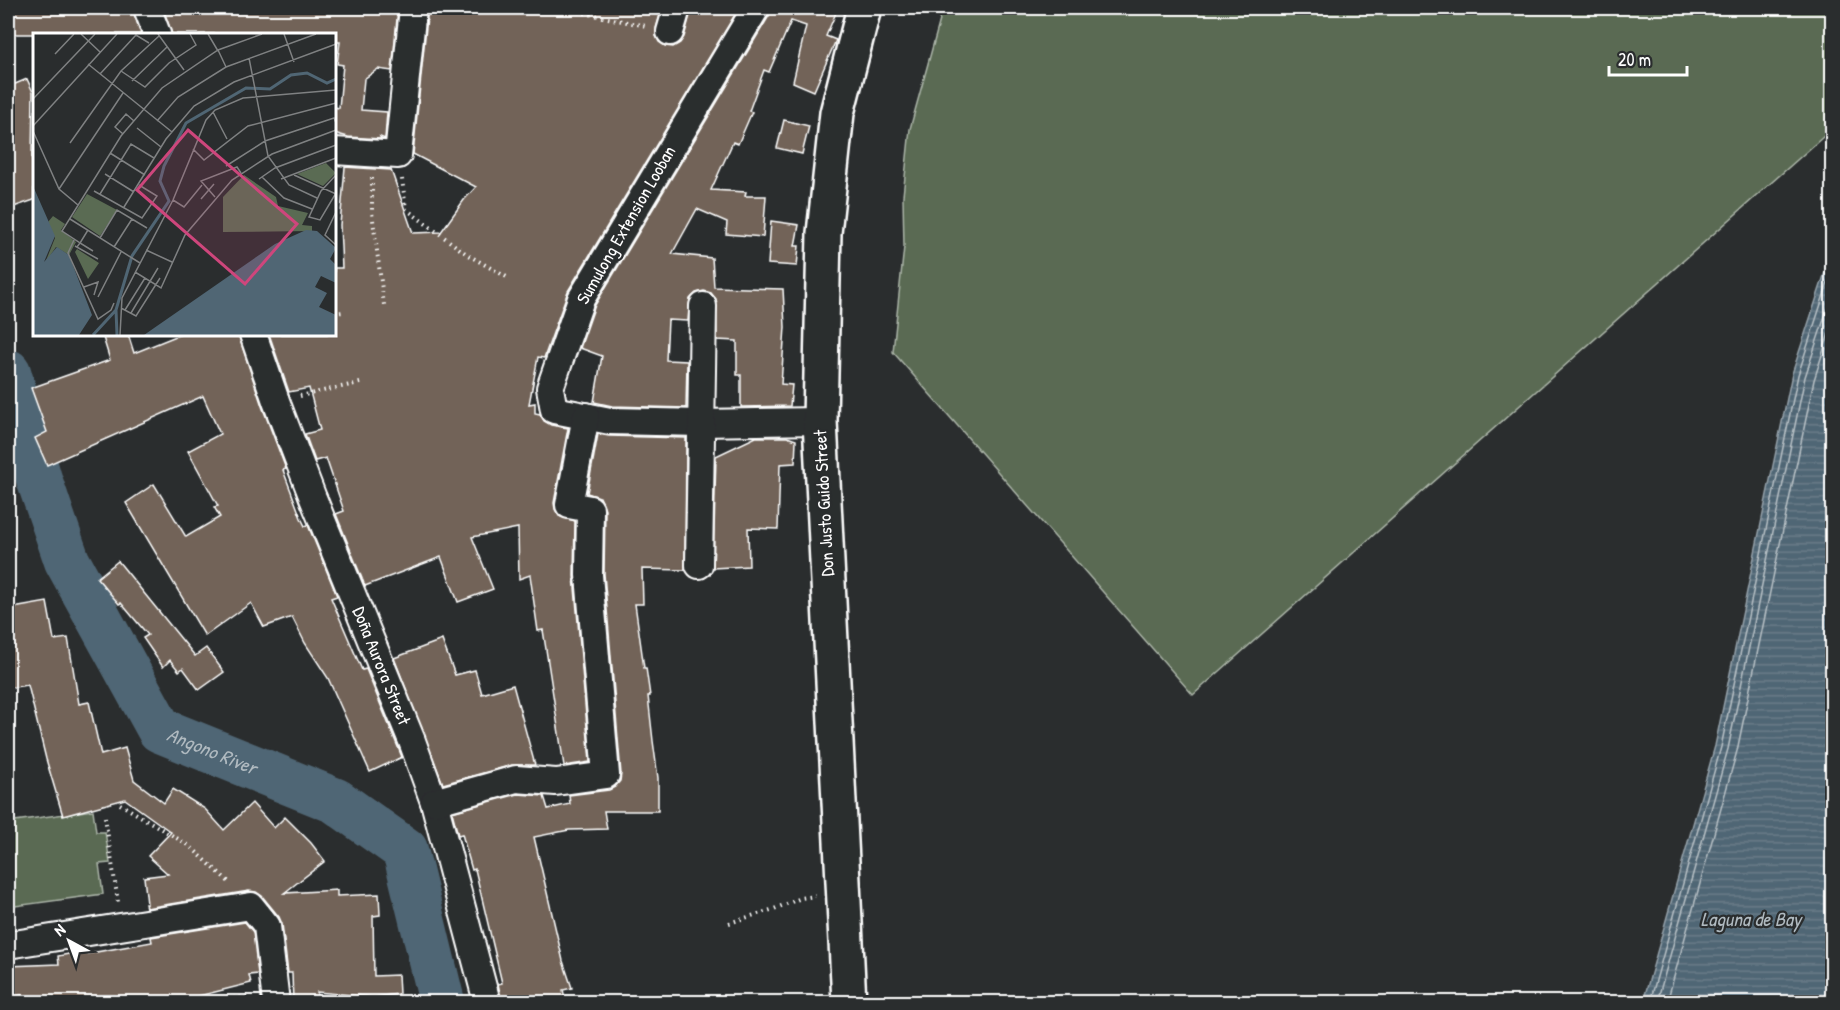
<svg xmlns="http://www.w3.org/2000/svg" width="1840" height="1010" font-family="'Patrick Hand',sans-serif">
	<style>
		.grass { fill: #5a6b53; stroke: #acb5a9; stroke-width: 1.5 }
		.water { fill: url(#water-rules); stroke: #96a3ac; stroke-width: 1.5 }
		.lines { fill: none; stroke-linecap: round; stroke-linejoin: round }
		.shore { stroke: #b9c2c7; stroke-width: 1.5 }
		.river { stroke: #506674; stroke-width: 46 }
		.building { fill: #726458; stroke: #fff; stroke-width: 1.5 }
		.street-casing { stroke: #fff; stroke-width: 30 }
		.secondary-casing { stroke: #fff; stroke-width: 38 }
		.path { stroke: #fff; stroke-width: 4; stroke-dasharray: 1.5 4.5; stroke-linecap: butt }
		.street { stroke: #2a2d2e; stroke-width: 26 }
		.secondary { stroke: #2a2d2e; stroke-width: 33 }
		.labels { text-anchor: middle; stroke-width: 4.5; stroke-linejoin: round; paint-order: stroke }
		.street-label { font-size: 18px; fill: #fff; stroke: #2a2d2e }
		.water-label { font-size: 20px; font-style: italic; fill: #b0bac0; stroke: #2a2d2e }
		.inset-river { fill: none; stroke: #506674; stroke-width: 3 }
		.inset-road { fill: none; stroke: #7f8182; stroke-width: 1.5 }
		.view { fill: #ce467c; fill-opacity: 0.15; stroke: #ce467c; stroke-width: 3 }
		.inset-edge { fill: none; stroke: #fff; stroke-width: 3 }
	</style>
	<defs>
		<pattern id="water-rules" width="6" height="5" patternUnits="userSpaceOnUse" patternTransform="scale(1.5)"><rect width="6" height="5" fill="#506674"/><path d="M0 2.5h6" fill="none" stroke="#6a7d89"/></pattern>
	</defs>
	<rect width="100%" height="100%" fill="#2a2d2e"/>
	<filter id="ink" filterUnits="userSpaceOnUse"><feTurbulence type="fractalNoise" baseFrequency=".0167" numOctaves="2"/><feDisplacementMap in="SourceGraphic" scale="12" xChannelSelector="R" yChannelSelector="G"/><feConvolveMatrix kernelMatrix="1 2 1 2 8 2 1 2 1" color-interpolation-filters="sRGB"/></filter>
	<g filter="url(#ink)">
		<g class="grass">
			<path d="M933,8H1832V129L1193,695L893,352L904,247L903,196L910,129L940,20Z"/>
			<path d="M93,810L96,832H105L110,863L99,864L103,894L8,907V822Z"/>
		</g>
		<path class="water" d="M1832,251V1002H1643L1715,746L1792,374Z"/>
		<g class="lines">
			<g class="shore">
				<path d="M1650,1002L1721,747L1798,375L1832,270"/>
				<path d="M1657,1002L1728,749L1805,377L1832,295"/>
				<path d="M1667,1002L1737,751L1814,380L1832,324"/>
			</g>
			<path class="river" id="s1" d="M8,372L39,479L67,561L160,730L336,801L405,850L442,1002"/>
		</g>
		<g class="building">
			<path d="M8,8H132L141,34H8Z"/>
			<path d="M163,8H398L392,71L378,69L364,79L361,110L387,112L385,139L380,137L381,139L348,137L334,133V107L339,108L343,65L337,64L340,42H334V34H172Z"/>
			<path d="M428,8H662L656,28V36L659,42L665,46L673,47L680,43L684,37L692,8H739L568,291L544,358L538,357L529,404L535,403V413L540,414L544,421L551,425L568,428L554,503L555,509L559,516L575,521L574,576L590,762L564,766L543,630L538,631L530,575L519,579L518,528L472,537L493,589L458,602L441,557L365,586L336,514L344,511L326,458L315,461L305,434L320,430L309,388L289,392L269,334H334V268H342L340,225L345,167L391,170L413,233L441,232L464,200L476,187L413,154Z"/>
			<path d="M771,8H838L826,36L836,40L814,91L793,82L806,26L791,21L769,72L764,70L749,111L752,112L738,144L733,142L711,190L746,192L745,196H766L763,237L726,234L727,222L697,209L672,254L712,258L714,287L783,289L785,327L781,384L792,385L790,406L741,407V375H737V341L717,340L716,299L711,293L704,291L696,293L690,299L688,321L668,320L666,360L687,361L686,408L612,406L594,402L602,356L580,348L595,305L769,16Z"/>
			<path d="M27,79L33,92L32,159L34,158V200L8,209V87Z"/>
			<path d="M784,120L809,126L802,154L777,148Z"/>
			<path d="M771,221L799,225L795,246H799L797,266L768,264Z"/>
			<path d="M102,334H128L134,353L181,334H238L262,406L286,469L283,470L301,518L305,526L308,525L337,596L331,598L362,670L366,669L402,757L370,772L328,678L305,643L292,617L264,627L251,603L205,636L126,503L154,484L186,537L220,517L214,507L218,506L188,451L220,434L203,396L47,465L35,438L47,432L31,388L110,360Z"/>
			<path d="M598,434L609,436L686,438L685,570L642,569L643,604H635L644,668H646L650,696H648L653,741L658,778V811H604L607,829L569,830L534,837L563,961L572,988L563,990L566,1002H502L498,984L502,983L475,869L472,870L462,834L458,835L452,812L518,794L544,796L548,809L570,804L569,795L609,790L615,787L620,781L621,774L604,574L605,509L600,497L587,493Z"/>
			<path d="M756,437H787L796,440L795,463L780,464L778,529L748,528L749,566L713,568L716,456Z"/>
			<path d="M118,561L195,656L206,648L224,672L199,690L183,668L179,671L170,660L163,667L143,638L148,635L121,603L119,604L97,578Z"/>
			<path d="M47,602L54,640L68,638L79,704L89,702L101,755L125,748L134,780L164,803L173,789L205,809L224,830L252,803L274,828L285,817L311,843L325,861L284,893L337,890V896L379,894L380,915L373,916L374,976L398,975L399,994L374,997L317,992V1002H293L292,973H288L282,924L279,917L262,896L256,892L249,891L146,908L145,904H147L144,877L168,874L148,856L171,832L125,799L63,816L46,759L28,685L8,688V609Z"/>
			<path d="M442,640L455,675L475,670L482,694L513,685L535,765H512L443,784L394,658Z"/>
			<path d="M245,922L253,932L258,974L249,975L251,983L175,1002H23L22,995L8,998V966L59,964L58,956L85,951V954L152,942L151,937Z"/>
		</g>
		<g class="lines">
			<g class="street-casing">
				<g id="street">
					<path d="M147,8L157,34"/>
					<path d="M756,8L581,299L550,388L554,410L610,421L701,423L820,421"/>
					<path d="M670,32L677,8"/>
					<path d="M334,151L398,155L413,8"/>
					<path id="s2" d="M253,334L276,401L313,498L412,741L434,802L487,1002"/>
					<path d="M699,565L703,306"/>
					<path d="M434,802L516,779L556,782L606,775L589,575L590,509L569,505L586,416"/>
					<path d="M8,945L251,906L267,926L276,1002"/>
				</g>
			</g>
			<g class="secondary-casing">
				<path id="secondary" d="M849,1002L820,421L824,233L837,113L864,8"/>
			</g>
			<g class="path">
				<path d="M561,8L646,26"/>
				<path d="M372,178V212L384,305"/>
				<path d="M402,179L406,209L468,255L510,279"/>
				<path d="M334,313L343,312"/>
				<path d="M300,396L364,382"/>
				<path d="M120,804L190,846L230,883"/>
				<path d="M105,817L118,902"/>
				<path d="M729,923L774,909L801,898L815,896"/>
				<path d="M210,1002L251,996"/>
			</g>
			<use href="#street" class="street"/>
			<use href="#secondary" class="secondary"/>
		</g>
	</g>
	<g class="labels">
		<g class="street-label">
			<text transform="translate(626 225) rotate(-60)" y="6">Sumulong Extension Looban</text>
			<text transform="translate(824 503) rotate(-93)" y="6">Don Justo Guido Street</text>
			<text dy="6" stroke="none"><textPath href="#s2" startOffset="356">Doña Aurora Street</textPath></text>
		</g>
		<g class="water-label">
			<text dy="7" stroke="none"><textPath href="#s1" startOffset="447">Angono River</textPath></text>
			<text x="1751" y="926">Laguna de Bay</text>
		</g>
	</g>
	<g transform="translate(33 33)">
		<rect width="303" height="303" fill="#2a2d2e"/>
		<path d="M211,142L243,164L245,173L275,180L269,192L279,193V198L190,199V164ZM54,161L84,177L67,203L39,184ZM44,216L66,230L55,246L42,219Z" fill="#5a6b53"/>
		<path d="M293,130L303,140L290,153L264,141ZM20,183L32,191L28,197L43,209L36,222L23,214L12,230L22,205L15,189Z" fill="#5a6b53"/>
		<path d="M0,153L22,203L11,229L24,214L36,222L59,282L46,302H0ZM273,197L284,198L303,215L297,226L303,232V250L288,243L282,254L294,260L286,274L303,282V302H111L242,211Z" fill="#506674"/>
		<path class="inset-river" d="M83,277L84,302M60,302L83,277L99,223L136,168L127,148L131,133L153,90L213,55L237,56L258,42L274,40L294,50L303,46"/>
		<path class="inset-road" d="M48,1L67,19M125,1L151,37M175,1L185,18M251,1L261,29M185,17L193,34M22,21L41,1M216,25L235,123L256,152L284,165M55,31L139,99M88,38L112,54L136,30L163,12L157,1M67,41L103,2L116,10M99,48L134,14M0,66L62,1M180,79L194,106M124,88L145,64L193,34L283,1M0,93L84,1M104,95L128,114M0,98L26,156L45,172M90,101L82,94L93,81L101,88M37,110L88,38L126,3M160,116L171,127L215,93L303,70M77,120L112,142M193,133L232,108L301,85L303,90M72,141L101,159M261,142L303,161M303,142L288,158L276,184L287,187L303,160M229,144L251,165L279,176M226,146L242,135L303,112M248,146L303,125M26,156L90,60M61,158L109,185L124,163L106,152M67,161L98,111L121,125M182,164L168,148L204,134L208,140M168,166L181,151M140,167L151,174L169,152M91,174L133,106L161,73L201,49L303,11M303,179L292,202L303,212M37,186L107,230M55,197L47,210L60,218M67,205L84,177L114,195M41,207L35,220L65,286L78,277L81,270M42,213L65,226M44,214L47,210L29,198L88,103L129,55L185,17L229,1M81,214L99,186M113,217L139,229M102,239L128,255L152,202L199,147L239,121L303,97M51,254L65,249L61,262M65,264L88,219M88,275L103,283L127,245M92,277L112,245M98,280L125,235M87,302L89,265L140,167L173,87L182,77L210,65L303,57"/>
		<path class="view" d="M155,97L264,191L212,251L104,157Z"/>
		<rect width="303" height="303" class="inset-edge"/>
	</g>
	<rect width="1840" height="1010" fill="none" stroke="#2a2d2e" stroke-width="30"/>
	<rect x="15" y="15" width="1810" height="980" fill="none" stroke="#fff" stroke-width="2" filter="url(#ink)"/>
	<g transform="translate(69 941) rotate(319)" stroke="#2a2d2e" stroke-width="4.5" paint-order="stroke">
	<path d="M0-4.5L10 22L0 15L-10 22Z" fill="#ffffff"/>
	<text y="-9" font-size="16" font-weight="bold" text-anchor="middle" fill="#ffffff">N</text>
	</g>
	<path d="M1609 66v9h78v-9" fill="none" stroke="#ffffff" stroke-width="3"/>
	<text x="1618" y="66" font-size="18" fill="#ffffff" stroke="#2a2d2e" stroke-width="4.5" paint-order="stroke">20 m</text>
</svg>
